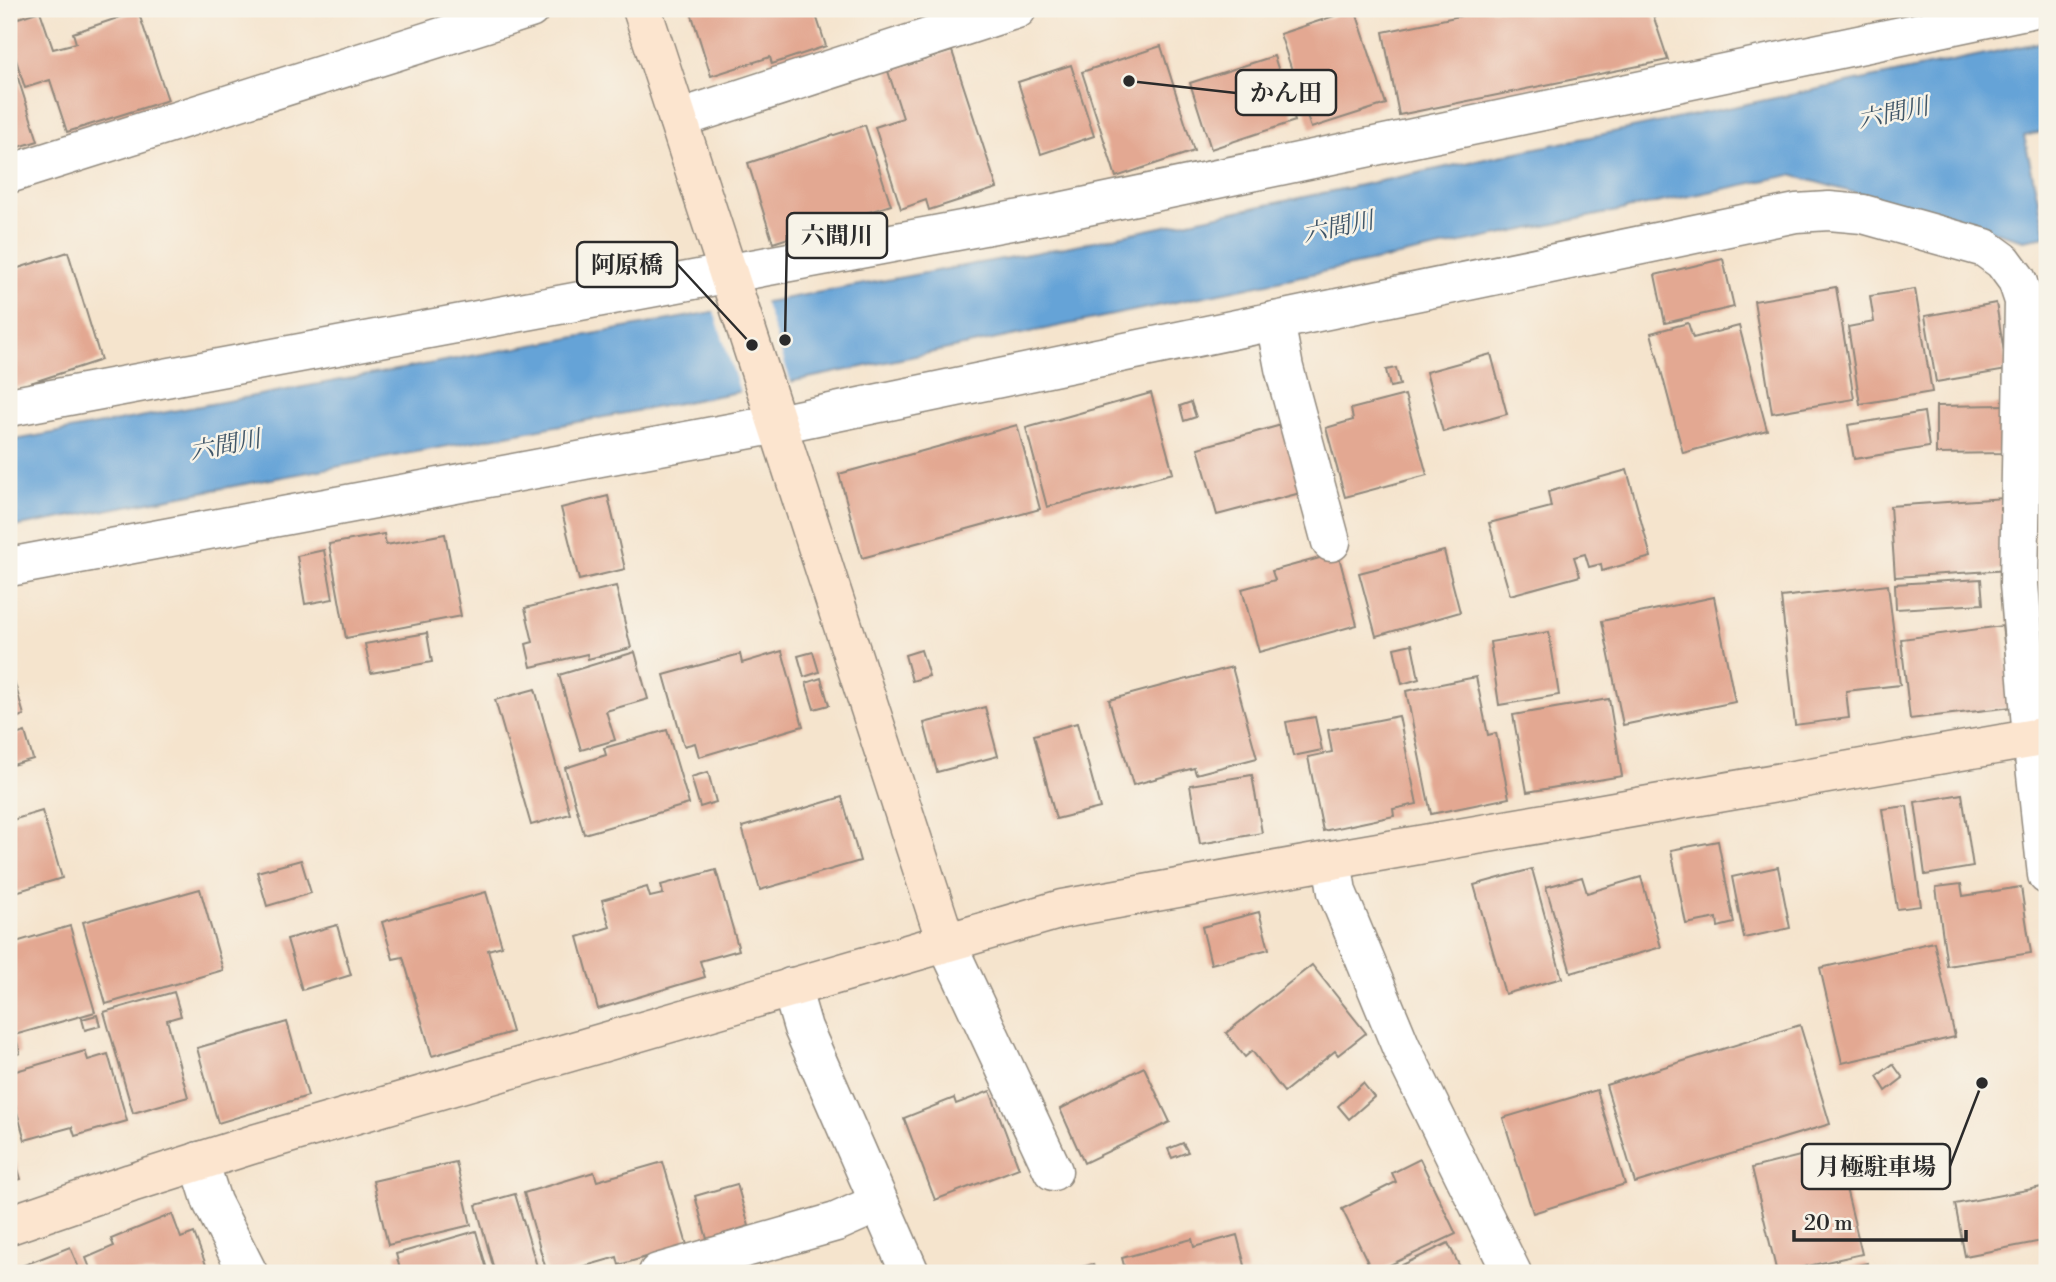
<svg xmlns="http://www.w3.org/2000/svg" width="2056" height="1282" font-family="'Libre Bodoni','Noto Serif JP',serif">
	<style>
		.water { fill: #65a3d7; stroke: #486781; stroke-width: 2 }
		.pier { fill: #f5e4cd }
		.building { fill: #e3a892 }
		.lines { fill: none; stroke-linecap: round; stroke-linejoin: round }
		.street-casing { stroke: #90887c; stroke-width: 41 }
		.secondary-casing { stroke: #90887c; stroke-width: 41 }
		.street { stroke: #fff; stroke-width: 38 }
		.secondary { stroke: #fce5cf; stroke-width: 38 }
		.labels { text-anchor: middle; stroke-width: 5; stroke-linejoin: round; paint-order: stroke }
		.water-label { font-size: 24px; font-style: italic; fill: #3f5567; stroke: #f7f3e8 }
		.leader { fill: none; stroke: #2b2b2b; stroke-width: 2.5 }
		.callout-dot { fill: #2b2b2b; stroke: #f7f3e8; stroke-width: 2.5 }
		.callout { fill: #f7f3e8; stroke: #2b2b2b; stroke-width: 2.5 }
		.callout-label { font-size: 24px; text-anchor: middle; font-weight: bold; fill: #2b2b2b }
	</style>
	<rect width="100%" height="100%" fill="#f7f3e8"/>
	<filter id="ink" filterUnits="userSpaceOnUse"><feTurbulence type="fractalNoise" baseFrequency=".0143" numOctaves="2"/><feDisplacementMap in="SourceGraphic" scale="14" xChannelSelector="R" yChannelSelector="G"/><feConvolveMatrix kernelMatrix="1 2 1 2 8 2 1 2 1" color-interpolation-filters="sRGB"/></filter>
	<filter id="wash" filterUnits="userSpaceOnUse"><feTurbulence type="fractalNoise" baseFrequency=".00686" numOctaves="4" result="noise"/><feDisplacementMap in="SourceGraphic" scale="28" xChannelSelector="R" yChannelSelector="G"/><feGaussianBlur stdDeviation="1.57" result="paint"/><feColorMatrix in="noise" values="0 0 0 0 0 0 0 0 0 0 0 0 0 0 0 0 0 1.4 0 .05"/><feComposite in="paint" operator="in"/></filter>
	<g filter="url(#wash)">
		<rect width="100%" height="100%" fill="#f5e4cd"/>
		<path class="water" d="M2047,41V131L2024,136L2046,236L2024,240L1791,175L770,386L9,528V441L1061,248Z"/>
		<path class="pier" d="M763,298L792,385L741,395L713,308Z"/>
		<g id="blocks">
			<g class="building">
				<path d="M690,9H814L826,46L772,64L770,57L711,76Z"/>
				<path d="M1355,9L1386,104L1311,128L1280,34Z"/>
				<path d="M1458,9H1651L1668,60L1399,115L1383,32L1460,16Z"/>
				<path d="M40,11L53,49L76,43L73,33L138,11L168,100L67,132L50,80L25,88L9,38V21Z"/>
				<path d="M1161,46L1194,151L1116,177L1082,72Z"/>
				<path d="M952,51L997,188L929,210L926,200L901,209L875,127L903,118L888,71Z"/>
				<path d="M1274,56L1295,121L1211,149L1190,83Z"/>
				<path d="M1071,65L1094,136L1041,154L1018,82Z"/>
				<path d="M17,75L38,141L9,150V78Z"/>
				<path d="M865,125L891,205L773,243L748,163Z"/>
				<path d="M68,252L101,360L9,390V271Z"/>
				<path d="M1723,259L1734,307L1665,323L1655,275Z"/>
				<path d="M1836,287L1854,399L1772,413L1754,301Z"/>
				<path d="M1915,289L1932,392L1860,404L1848,327L1874,322L1870,296Z"/>
				<path d="M1996,303L2007,370L1936,382L1925,316Z"/>
				<path d="M1688,323L1693,338L1739,326L1767,430L1683,453L1651,333Z"/>
				<path d="M1491,354L1507,414L1443,432L1426,372Z"/>
				<path d="M1396,368L1400,385L1390,387L1386,370Z"/>
				<path d="M1151,393L1173,473L1047,507L1026,428Z"/>
				<path d="M1405,395L1427,475L1345,497L1326,428L1353,420L1351,409Z"/>
				<path d="M1191,402L1196,417L1184,421L1180,406Z"/>
				<path d="M2004,405V453L1936,454V406Z"/>
				<path d="M1924,412L1929,447L1854,459L1848,425Z"/>
				<path d="M1285,424L1304,492L1217,515L1198,448Z"/>
				<path d="M1017,425L1040,509L862,558L839,474Z"/>
				<path d="M1627,470L1651,557L1602,571L1601,564L1589,567L1585,554L1574,557L1580,576L1510,595L1489,523L1551,507L1548,492Z"/>
				<path d="M608,496L625,569L579,580L561,508Z"/>
				<path d="M2004,498L2009,570L1895,577L1890,506Z"/>
				<path d="M384,534L386,545L445,534L461,616L346,638L329,544Z"/>
				<path d="M324,550L333,599L305,604L297,556Z"/>
				<path d="M1444,551L1460,612L1376,636L1359,573Z"/>
				<path d="M1338,553L1357,625L1259,652L1242,589L1275,580L1272,571Z"/>
				<path d="M1981,579L1983,604L1896,609L1895,584Z"/>
				<path d="M1888,585L1900,685L1846,691L1849,718L1795,725L1781,597Z"/>
				<path d="M616,586L631,648L588,659L587,654L531,667L526,644L533,642L525,608Z"/>
				<path d="M1714,597L1735,702L1623,725L1602,621Z"/>
				<path d="M2002,626L2012,707L1910,719L1901,639Z"/>
				<path d="M1549,632L1559,695L1499,705L1490,642Z"/>
				<path d="M427,633L432,662L371,673L365,644Z"/>
				<path d="M1412,644L1419,679L1402,684L1394,648Z"/>
				<path d="M921,650L929,676L912,681L905,655Z"/>
				<path d="M782,651L803,726L699,757L695,743L684,746L664,675L740,654L742,663Z"/>
				<path d="M635,652L648,699L606,711L615,740L581,750L559,675Z"/>
				<path d="M813,652L819,672L804,677L798,656Z"/>
				<path d="M9,663L24,715L9,720Z"/>
				<path d="M1232,667L1257,758L1196,774L1194,768L1133,785L1109,700Z"/>
				<path d="M1476,677L1488,735L1496,733L1509,798L1431,814L1406,691Z"/>
				<path d="M821,678L829,705L814,709L806,683Z"/>
				<path d="M535,689L570,814L531,825L495,700Z"/>
				<path d="M1609,699L1622,776L1527,792L1513,715Z"/>
				<path d="M985,707L998,756L937,772L924,723Z"/>
				<path d="M1399,716L1417,804L1393,809L1394,816L1323,831L1308,757L1332,752L1328,730Z"/>
				<path d="M1315,717L1322,750L1293,756L1286,722Z"/>
				<path d="M1077,723L1100,808L1056,819L1034,735Z"/>
				<path d="M667,730L689,804L584,834L565,768L606,755L604,748Z"/>
				<path d="M25,732L33,759L9,766V737Z"/>
				<path d="M708,772L716,802L700,807L691,777Z"/>
				<path d="M1252,775L1262,833L1200,844L1190,785Z"/>
				<path d="M1962,794L1973,867L1925,875L1915,802Z"/>
				<path d="M842,797L860,861L760,890L742,827Z"/>
				<path d="M1907,806L1921,906L1897,909L1882,809Z"/>
				<path d="M42,811L62,878L9,894V821Z"/>
				<path d="M1718,841L1734,923L1718,927L1717,918L1686,924L1671,850Z"/>
				<path d="M301,860L311,893L267,906L257,872Z"/>
				<path d="M1778,867L1790,928L1744,938L1732,877Z"/>
				<path d="M1532,869L1562,978L1505,994L1474,885Z"/>
				<path d="M716,870L739,950L700,961L705,977L598,1009L578,937L610,927L602,900L647,887L650,897L663,894L661,885Z"/>
				<path d="M1582,877L1587,893L1641,877L1661,947L1571,973L1546,887Z"/>
				<path d="M1961,884L1963,896L2021,887L2031,953L1947,966L1936,887Z"/>
				<path d="M200,889L223,970L106,1004L83,922Z"/>
				<path d="M486,892L502,946L488,950L512,1032L432,1056L403,957L393,959L382,922Z"/>
				<path d="M1259,912L1269,949L1211,964L1202,927Z"/>
				<path d="M337,925L351,975L302,990L287,939Z"/>
				<path d="M70,926L95,1012L11,1036L9,1028V944Z"/>
				<path d="M1934,942L1955,1037L1842,1063L1820,968Z"/>
				<path d="M1312,965L1366,1033L1338,1055L1335,1051L1284,1092L1252,1051L1245,1057L1226,1033Z"/>
				<path d="M174,992L181,1016L167,1020L188,1097L133,1113L104,1012Z"/>
				<path d="M97,1015L100,1026L85,1030L82,1019Z"/>
				<path d="M287,1022L308,1096L218,1123L197,1048Z"/>
				<path d="M1800,1025L1830,1124L1635,1183L1606,1085Z"/>
				<path d="M16,1038L20,1053L9,1057V1041Z"/>
				<path d="M85,1051L88,1060L108,1054L127,1121L75,1136L72,1127L25,1140L9,1084V1073Z"/>
				<path d="M1893,1064L1903,1078L1886,1091L1877,1076Z"/>
				<path d="M1144,1067L1170,1122L1084,1163L1060,1109Z"/>
				<path d="M1363,1083L1374,1097L1349,1119L1338,1106Z"/>
				<path d="M1597,1090L1625,1184L1533,1213L1503,1118Z"/>
				<path d="M990,1091L1019,1168L935,1200L904,1118L954,1098L956,1104Z"/>
				<path d="M9,1139L21,1179L9,1182Z"/>
				<path d="M1183,1143L1188,1152L1172,1158L1168,1149Z"/>
				<path d="M1836,1147L1862,1254L1777,1273L1752,1168Z"/>
				<path d="M1420,1159L1456,1234L1373,1273L1342,1209L1396,1182L1392,1173Z"/>
				<path d="M456,1162L471,1225L388,1245L373,1181Z"/>
				<path d="M663,1162L687,1245L619,1265L617,1257L561,1273H547L524,1193L594,1172L597,1181Z"/>
				<path d="M737,1184L749,1226L707,1239L695,1196Z"/>
				<path d="M2042,1187L2047,1213V1240L1965,1256L1955,1204Z"/>
				<path d="M515,1194L539,1273H495L476,1205Z"/>
				<path d="M172,1214L181,1238L194,1233L209,1273H92L86,1258L114,1246L111,1239Z"/>
				<path d="M476,1231L488,1273H401L396,1254Z"/>
				<path d="M1237,1235L1247,1273H1126L1122,1258L1192,1239L1194,1247Z"/>
				<path d="M1448,1243L1463,1273H1399L1396,1268Z"/>
				<path d="M70,1247L81,1273H9V1271Z"/>
				<path d="M1867,1263L1869,1273H1829L1828,1272Z"/>
				<path d="M1093,1264L1096,1273H1064L1063,1272Z"/>
			</g>
		</g>
	</g>
	<g filter="url(#ink)">
		<use href="#blocks" fill-opacity="0" stroke="#90887c" stroke-width="2"/>
		<g class="lines">
			<g class="street-casing">
				<g id="street">
					<path d="M678,119L1017,9"/>
					<path d="M9,174L530,9"/>
					<path d="M1275,321L1284,368L1331,542"/>
					<path d="M9,407L1054,213L2031,9"/>
					<path d="M9,567L778,424L1796,213L1829,211L1863,214L1985,248L2003,261L2017,280L2024,301L2019,584L2032,738L2047,875"/>
					<path d="M1332,860L1337,892L1401,1047L1512,1273"/>
					<path d="M946,942L1053,1171"/>
					<path d="M791,987L803,1028L910,1273"/>
					<path d="M199,1161L212,1202L248,1273"/>
					<path d="M658,1273L836,1222L879,1203"/>
				</g>
			</g>
			<g class="secondary-casing">
				<g id="secondary">
					<path d="M642,9L946,942"/>
					<path d="M9,1225L131,1183L254,1144L1062,909L1332,860L2047,736"/>
				</g>
			</g>
			<use href="#street" class="street"/>
			<use href="#secondary" class="secondary"/>
		</g>
	</g>
	<g class="labels">
		<g class="water-label">
			<text transform="translate(1893 113) rotate(-12)" y="8">六間川</text>
			<text transform="translate(1338 227) rotate(-12)" y="8">六間川</text>
			<text transform="translate(225 445) rotate(-11)" y="8">六間川</text>
		</g>
	</g>
	<path class="leader" d="M1129 81L1236 93M785 340L787 235M752 345L677 264M1982 1083L1950 1166"/>
	<g class="callout-dot">
		<circle cx="1129" cy="81" r="7"/>
		<circle cx="785" cy="340" r="7"/>
		<circle cx="752" cy="345" r="7"/>
		<circle cx="1982" cy="1083" r="7"/>
	</g>
	<g class="callout">
		<rect x="1236" y="70" width="100" height="45" rx="7"/>
		<rect x="787" y="213" width="100" height="45" rx="7"/>
		<rect x="577" y="242" width="100" height="45" rx="7"/>
		<rect x="1802" y="1144" width="148" height="45" rx="7"/>
	</g>
	<g class="callout-label">
		<text x="1286" y="101">かん田</text>
		<text x="837" y="244">六間川</text>
		<text x="627" y="273">阿原橋</text>
		<text x="1876" y="1175">月極駐車場</text>
	</g>
	<rect width="2056" height="1282" fill="none" stroke="#f7f3e8" stroke-width="35"/>
	<path d="M1794 1230v10h172v-10" fill="none" stroke="#2b2b2b" stroke-width="3.5"/>
	<text x="1804" y="1230" font-size="21" fill="#2b2b2b" stroke="#f7f3e8" stroke-width="5" paint-order="stroke">20 m</text>
</svg>
